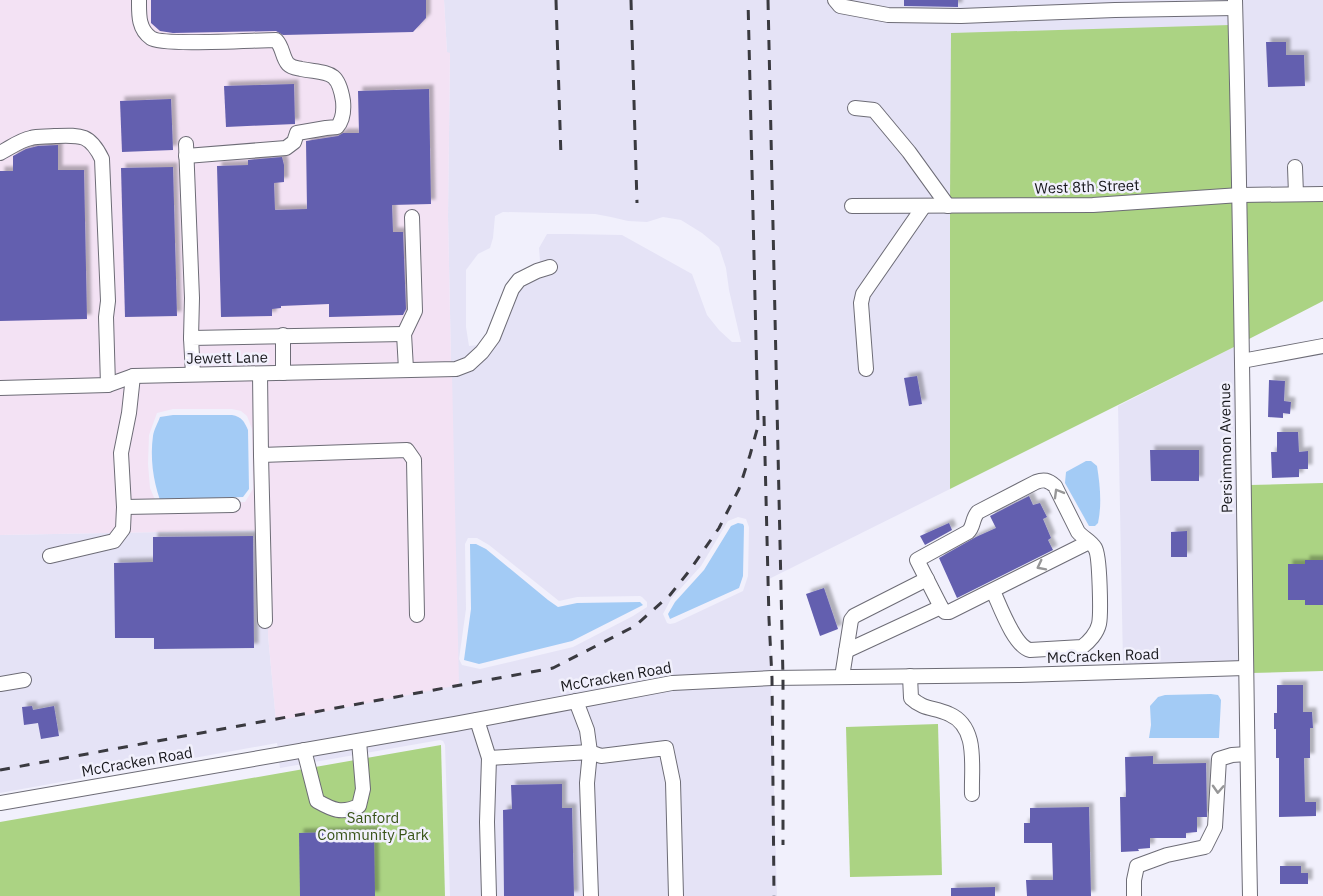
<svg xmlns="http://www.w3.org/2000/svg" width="1323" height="896" font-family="'IBM Plex Sans',sans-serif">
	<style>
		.built { fill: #e5e3f6; fill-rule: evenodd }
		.industrial { fill: #f3e2f4; fill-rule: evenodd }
		.green { fill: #abd383 }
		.water { fill: #a3cbf5 }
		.building { fill: #645faf; filter: url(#shadow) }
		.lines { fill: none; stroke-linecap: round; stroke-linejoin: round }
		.minor-casing { stroke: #6d6c76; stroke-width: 16 }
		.minor { stroke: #fff; stroke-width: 14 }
		.rail { stroke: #3a3a40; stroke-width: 3; stroke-dasharray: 10 10; stroke-linecap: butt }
		.oneway { stroke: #979798 }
		.labels { text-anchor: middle; stroke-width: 5; stroke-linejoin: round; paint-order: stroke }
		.street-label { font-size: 15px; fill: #17171b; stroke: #f1f0fc }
		.park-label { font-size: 15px; fill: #375216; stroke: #f1f0fc }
	</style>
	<defs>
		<filter id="shadow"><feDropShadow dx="4.5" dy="-4.5" stdDeviation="1.5" flood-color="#0004"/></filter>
	</defs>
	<rect width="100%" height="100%" fill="#f1f0fc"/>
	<g class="built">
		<path d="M444,0H1230V25L950,200L846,201L847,213L950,212V489L769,579L771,672L671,677L454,718L278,748L277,743L0,793V535L269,530L268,635L276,721L452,375H461V363L451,362L448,216L450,53H447ZM503,212L595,214L611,217L628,221L647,222L663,217L681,220L702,233L719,247L726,268L729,290L741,342H732L719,330L707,315L692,274L622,235L569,234H547L539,248L540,261L533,271L504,304L488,337L478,345L469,346L466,327V270L478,254L490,248L493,238L495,216ZM738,517L746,519L749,527L748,576L743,591L675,623L670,624L667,623L663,614L671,599L701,566L728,521ZM468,538H477L489,545L559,601L577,597L640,596L642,597L647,602V607L633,616L573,647L480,669L462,665L459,659L466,609L465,544Z"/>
		<path d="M1241,0H1323V186L1246,189Z"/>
		<path d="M1236,346L1239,662L1123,665L1118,406Z"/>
		<path d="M771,685L777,896H450L445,745L443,741L440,740L280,768L279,761L672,690Z"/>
	</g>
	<g class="industrial">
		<path d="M0,0H444L447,52L450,53L448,216L451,362H406L260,368L107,379L0,382Z"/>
		<path d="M406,375H452L459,685L276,721L268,635L269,530L0,535V395L108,392L134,383L261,380ZM173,409H232L241,411L247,416L252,429L253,489L245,502L160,505L156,502L150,488L148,464L149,435L157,413Z"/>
	</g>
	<g class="green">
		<path d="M1230,25L1235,189L1093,199L950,200L951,33Z"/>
		<path d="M1323,200V301L1247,340L1246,201Z"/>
		<path d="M1235,202L1236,346L950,489V212H1093Z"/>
		<path d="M1323,483V671L1251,673L1250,485Z"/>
		<path d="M938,724L942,875L850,877L846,727Z"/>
		<path d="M441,745L445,896H0V822Z"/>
	</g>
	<g class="water">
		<path d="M173,415H232C242,417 244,421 248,430L249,489L243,497L160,500C153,480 150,457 153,436C154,429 158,423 160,417Z"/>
		<path d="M1086,461H1091L1097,466C1100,485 1102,504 1098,523L1095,526H1089L1065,483L1066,472Z"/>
		<path d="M738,523L743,524L744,526L743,576L739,588L670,619L668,614L675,602L704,570L731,526Z"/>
		<path d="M470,544H476L486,549L548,600L558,607L577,603L640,602L643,605L572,641L479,664L464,660L471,609Z"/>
		<path d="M1211,694L1218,695L1221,700L1219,738H1149L1151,725L1150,706L1158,697L1165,695Z"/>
	</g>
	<g class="building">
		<path d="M151,0H426V18L413,32L283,35L276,31L173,33L160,31L151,23Z"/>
		<path d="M904,0H958V7L904,6Z"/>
		<path d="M1266,42H1286V55H1304L1305,86L1268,87Z"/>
		<path d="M294,84L295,124L226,127L224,86Z"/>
		<path d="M429,89L431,204L392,205L393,232H403L406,309L403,315L329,317V304L281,306V308L272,309V316L221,317L217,166L248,165V160L282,157L284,165V182L274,183L275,210L307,209L306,141L338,136L343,133H359L358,91Z"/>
		<path d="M171,99L173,150L122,152L120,101Z"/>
		<path d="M58,145V170H84L87,319L0,321V171H13V156L26,149L38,146Z"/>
		<path d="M173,167L177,316L125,317L121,168Z"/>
		<path d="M917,376L922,404L909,406L904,378Z"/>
		<path d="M1269,380L1285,381L1284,401L1291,402L1290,414L1283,413V418L1268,417Z"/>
		<path d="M1277,432H1298L1299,452L1308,451V469H1299V477L1272,478L1271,452H1277Z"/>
		<path d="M1150,450H1199V481H1151Z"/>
		<path d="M1029,496L1033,505L1040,503L1047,517L1043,519L1051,538L1048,540L1053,550L957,598L939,558L976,537L996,528L990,516Z"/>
		<path d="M949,523L952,530L925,545L920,536Z"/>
		<path d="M1187,531V557H1171V532Z"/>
		<path d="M253,536L254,648L154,649V638H115L114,563L153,562V537Z"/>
		<path d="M1305,560H1323V605H1305V600H1288V564H1305Z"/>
		<path d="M824,588L838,629L820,636L806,594Z"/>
		<path d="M1277,685H1303V712H1312L1313,728H1310V758H1304L1305,802H1316V816L1279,817V758H1276V729H1274V713H1277Z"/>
		<path d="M32,706L33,710L54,706L59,736L41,739L38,723L24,725L22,707Z"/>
		<path d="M1153,756V764L1206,763L1207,817H1197V832L1186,833V838H1150V848L1138,849L1139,851L1121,852L1120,797H1126L1125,757Z"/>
		<path d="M562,784V808H572L574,896H504L503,810L512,809L511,785Z"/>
		<path d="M1089,807L1091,896H1027L1026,880H1053L1052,843H1024V823H1030V808Z"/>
		<path d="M374,831L375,896H300L299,833Z"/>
		<path d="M1280,866H1301V873H1308V884H1280Z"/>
		<path d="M995,887V896H951V888Z"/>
	</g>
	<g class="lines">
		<g class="minor-casing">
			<g id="minor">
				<path d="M139,0C139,14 138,29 151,38C162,46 256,40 276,40C283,47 282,57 288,64C292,68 297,68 301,69C328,74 338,69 343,101C344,111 343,120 337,127L326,128L297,133L294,142L286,148L186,156"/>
				<path d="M835,0L840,6L888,15L961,16L1115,10L1235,8"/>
				<path d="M1235,0C1243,299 1244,597 1250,896"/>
				<path d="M855,108L874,110L909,152L948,206"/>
				<path d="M186,144L192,298L191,338"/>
				<path d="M0,153C10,148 20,140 31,138C38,136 47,137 55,136C81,135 90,134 102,159L108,301L106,317L108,385"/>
				<path d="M1295,167L1296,194"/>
				<path d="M852,206L1093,205L1240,195L1323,194"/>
				<path d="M283,335V373"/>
				<path d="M1242,361L1323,346"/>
				<path d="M406,369L404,334L415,311L412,217"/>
				<path d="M866,369L861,303L863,294L924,206"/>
				<path d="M193,374L191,338L404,334"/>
				<path d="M260,374L261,455L407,450L414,460L417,615"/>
				<path d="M0,388L108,385L133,376L456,369L469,364L482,352L493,337L512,289L519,280L537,271L550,267"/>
				<path d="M261,455L265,621"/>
				<path d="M124,507L233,505"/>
				<path d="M50,556L114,541L123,529L124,507L121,453L129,413L133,376"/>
				<path d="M993,591C1000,606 1014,646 1030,650L1082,647C1089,642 1097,633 1099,624C1101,615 1100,555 1095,548C1091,541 1083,538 1078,532L1055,486C1048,480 1044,479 1036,482L978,512C972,518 974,527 968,532L917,560L942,609L945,612H949L1089,542"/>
				<path d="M846,651L941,607"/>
				<path d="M910,676L911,698C924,710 934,707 949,714C979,727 971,767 972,794"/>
				<path d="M842,677L851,620L854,616L927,579"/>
				<path d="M0,684L24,680"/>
				<path d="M576,701L587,730L590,752L601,756L666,748L673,782L676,896"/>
				<path d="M477,720L489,758L487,822L489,896"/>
				<path d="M304,750L317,801C333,810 341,814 359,806L363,789L359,741"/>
				<path d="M489,758L590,752L587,783L591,896"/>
				<path d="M0,803L455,724L672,683L772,678L1020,675L1245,668"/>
				<path d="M1134,896V880L1137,866L1167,855L1205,847L1215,827L1219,759L1232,755L1247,754"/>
			</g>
		</g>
		<use href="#minor" class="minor"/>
		<g class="rail">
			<path d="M556,0L561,157"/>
			<path d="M631,0L637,203"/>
			<path d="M768,0L783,678V845"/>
			<path d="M764,416L769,619L772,678L774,896"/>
			<path d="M0,770L553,668L635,626L670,595L690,570L719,528L739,489L750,455L758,426L748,0"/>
		</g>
	</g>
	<defs><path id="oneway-chevron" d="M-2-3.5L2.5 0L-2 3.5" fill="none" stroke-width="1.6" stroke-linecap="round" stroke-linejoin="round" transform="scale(1.5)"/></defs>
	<g class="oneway">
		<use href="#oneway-chevron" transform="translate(1058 493) rotate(-120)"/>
		<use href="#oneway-chevron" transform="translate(1041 566) rotate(153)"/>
		<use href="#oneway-chevron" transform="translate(1218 789) rotate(93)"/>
	</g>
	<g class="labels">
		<g class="street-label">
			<text transform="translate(1087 187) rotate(-2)" y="5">West 8th Street</text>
			<text transform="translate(227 358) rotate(-1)" y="5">Jewett Lane</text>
			<text transform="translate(1226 448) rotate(-91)" y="5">Persimmon Avenue</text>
			<text transform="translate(1103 656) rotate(-2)" y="5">McCracken Road</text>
			<text transform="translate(616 677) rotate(-10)" y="5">McCracken Road</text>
			<text transform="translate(137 762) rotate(-10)" y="5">McCracken Road</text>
		</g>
		<g class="park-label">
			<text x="373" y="823">Sanford<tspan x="373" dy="17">Community Park</tspan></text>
		</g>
	</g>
</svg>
